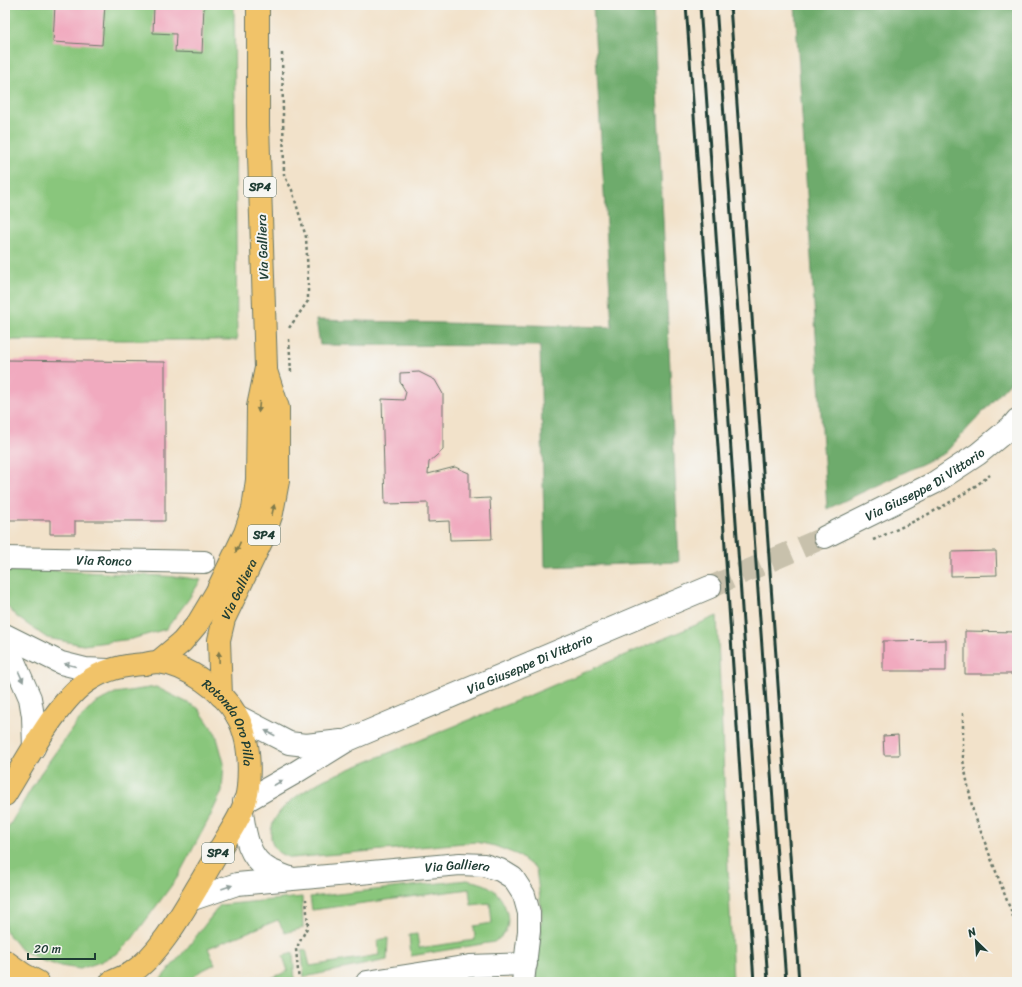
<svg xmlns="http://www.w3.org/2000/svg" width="1022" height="987" font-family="Sriracha,sans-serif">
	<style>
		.green { fill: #89c67c; stroke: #548258 }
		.forest { fill: #6eab6c; stroke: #467450 }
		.building { fill: #f1aabf }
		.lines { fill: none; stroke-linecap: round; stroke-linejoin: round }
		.minor-tunnel { stroke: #c8c1ac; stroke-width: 22; stroke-dasharray: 22 11; stroke-linecap: butt }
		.minor-casing { stroke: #697768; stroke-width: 24 }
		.major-casing { stroke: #697768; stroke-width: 24 }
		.path { stroke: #697768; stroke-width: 2.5; stroke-dasharray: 3 3; stroke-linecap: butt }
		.minor { stroke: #fff; stroke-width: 22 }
		.major { stroke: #f1c369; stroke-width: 22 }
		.rail { stroke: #1f3d34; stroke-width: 3 }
		.oneway { fill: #7d794c }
		.oneway2 { fill: #8f9e9a }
		.labels { text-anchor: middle; stroke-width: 4; stroke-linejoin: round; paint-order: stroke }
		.shield { fill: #f6f6f2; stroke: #60746d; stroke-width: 1 }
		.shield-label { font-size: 12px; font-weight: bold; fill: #1f3d34 }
		.street-label { font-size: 13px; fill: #1f3d34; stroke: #f6f6f2 }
	</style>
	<rect width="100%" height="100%" fill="#f6f6f2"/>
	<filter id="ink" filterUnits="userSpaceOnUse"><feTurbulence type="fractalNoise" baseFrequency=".025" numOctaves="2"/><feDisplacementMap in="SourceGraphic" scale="8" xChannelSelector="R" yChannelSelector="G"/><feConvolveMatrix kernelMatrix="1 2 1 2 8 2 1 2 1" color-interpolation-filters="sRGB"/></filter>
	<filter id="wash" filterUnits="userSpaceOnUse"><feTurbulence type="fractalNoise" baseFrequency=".012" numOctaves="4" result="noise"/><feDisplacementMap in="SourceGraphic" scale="16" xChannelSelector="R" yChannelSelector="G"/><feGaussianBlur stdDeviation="0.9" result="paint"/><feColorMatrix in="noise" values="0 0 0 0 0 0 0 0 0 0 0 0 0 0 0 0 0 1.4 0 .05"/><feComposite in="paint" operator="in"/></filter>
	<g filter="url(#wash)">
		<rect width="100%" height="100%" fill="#f2e2ca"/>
		<g class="green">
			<path d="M5,5H234L237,340H5Z"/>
			<path d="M5,568L181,577L201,580L188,600L166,629L132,639L83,645L47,638L17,617L5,604Z"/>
			<path d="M717,616L733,982H535L542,914L536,869L518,855L495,846L476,842L291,858C279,854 273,851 271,838C268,810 304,791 325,779L528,696Z"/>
			<path d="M156,687L198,708L216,734L224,763L222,791L210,817L177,878L132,939L118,953L100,962L80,969L60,966L40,960L20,949L5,930V833L40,774L77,722L94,704L115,693Z"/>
			<path d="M467,880C476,882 484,883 491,888C504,897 515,923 502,936C500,938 497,940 494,942L411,956L409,935L417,934L419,948L475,940L474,926L492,923L490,903L471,905L469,889L312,910L310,897Z"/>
			<path d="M302,897L303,928L285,933L278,920L208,948L215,964L199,972L189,982H158L188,947L220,905Z"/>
			<path d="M388,938L387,960L304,977L302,951L306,950L310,966L379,955L378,940Z"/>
			<path d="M293,953L295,981L292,982H262L288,971L283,956Z"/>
		</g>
		<g class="forest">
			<path d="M593,5H653L679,562L545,567L540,346L320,345L316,320L612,327Z"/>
			<path d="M795,5H1017V375L945,453L827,509Z"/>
		</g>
		<g id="blocks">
			<g class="building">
				<path d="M55,5H105L102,45L53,42Z"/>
				<path d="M154,5H204L202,53L175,52L176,34L153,33Z"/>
				<path d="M5,360L165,362V521H75V534H50V520H5Z"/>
				<path d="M419,372L435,380L443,394V450L429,462L428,474L455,467L469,473V499L490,498L492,539L450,540L449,521L428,522V503L385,504L382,399L404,400L406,392L400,382V373Z"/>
				<path d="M996,551L997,575L951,576V552Z"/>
				<path d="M965,631L1017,632V674H965Z"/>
				<path d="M946,640V671H883V641Z"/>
				<path d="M1016,715H1017V751H1015Z"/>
				<path d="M898,735L899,755H884L883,736Z"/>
			</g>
		</g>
	</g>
	<g filter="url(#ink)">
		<use href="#blocks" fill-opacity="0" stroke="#697768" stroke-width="1"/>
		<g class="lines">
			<path class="minor-tunnel" d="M710,587L825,537"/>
			<g class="minor-casing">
				<g id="minor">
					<path id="s1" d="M825,537L934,483L978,454L1012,426L1017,420"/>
					<path id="s2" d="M5,558L204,562"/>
					<path d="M5,635L61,663L85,669L108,670"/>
					<path d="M5,641L30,698L33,716L34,748"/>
					<path d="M237,716L289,743L306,745L341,741"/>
					<path id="s3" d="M244,802L293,774L348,740L710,587"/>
					<path d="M242,812C245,834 248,859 270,870C277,873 284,876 290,878"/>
					<path id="s4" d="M190,900L237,884L460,864L484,865L500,870L513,878L524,895L529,913V931L523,982"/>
					<path d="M367,982L470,966L526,964"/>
				</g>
			</g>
			<g class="major-casing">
				<g id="major">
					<path d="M158,662L182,642L198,623L216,593L245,533L253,509L257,480L258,407L266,368L258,125V5"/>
					<path id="s5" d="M221,696L219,640L224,619L264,536L272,513L278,481V408L266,371"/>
					<path id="s6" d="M5,795C25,763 59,697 91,679C108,668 126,665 145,664C149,663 154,662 158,662C187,665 223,691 237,716C249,737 250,764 248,787C246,808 235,824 224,842C215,857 206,873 197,888C181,915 158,956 131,973C125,976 117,979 111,982"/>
					<path d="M5,961L23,974L38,982"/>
				</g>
			</g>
			<g class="path">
				<path d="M282,53L284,175L292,190L306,237L308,276V301L289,328V330"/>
				<path d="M289,339L291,372"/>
				<path d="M873,540C914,522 955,503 990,475"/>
				<path d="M963,713V760L973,811L1017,927"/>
				<path d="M299,982L296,949L308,926L306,899"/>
			</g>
			<use href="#minor" class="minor"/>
			<use href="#major" class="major"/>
			<g class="rail">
				<path d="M686,5L722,502L754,982"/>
				<path d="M700,5L768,982"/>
				<path d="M716,5L786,982"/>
				<path d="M730,5L799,982"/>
			</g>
		</g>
		<defs><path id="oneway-solid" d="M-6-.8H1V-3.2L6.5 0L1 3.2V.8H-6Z"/></defs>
		<g class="oneway">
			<use href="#oneway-solid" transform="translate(259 407) rotate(96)"/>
			<use href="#oneway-solid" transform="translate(273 510) rotate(-77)"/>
			<use href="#oneway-solid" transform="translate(238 547) rotate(115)"/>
			<use href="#oneway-solid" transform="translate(219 657) rotate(-92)"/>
		</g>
		<g class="oneway2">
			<use href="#oneway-solid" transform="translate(70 665) rotate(-166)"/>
			<use href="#oneway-solid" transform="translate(21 677) rotate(66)"/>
			<use href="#oneway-solid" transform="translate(270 733) rotate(-153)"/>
			<use href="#oneway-solid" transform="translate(278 783) rotate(-30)"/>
			<use href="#oneway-solid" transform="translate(227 887) rotate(-19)"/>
		</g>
	</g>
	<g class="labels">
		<g class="shield">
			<rect x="244" y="177" width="32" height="20" rx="3"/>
			<rect x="248" y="525" width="32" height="20" rx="3"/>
			<rect x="202" y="843" width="32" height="20" rx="3"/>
		</g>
		<g class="shield-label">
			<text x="260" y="191">SP4</text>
			<text x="264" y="539">SP4</text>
			<text x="218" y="857">SP4</text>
		</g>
		<g class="street-label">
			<text transform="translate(262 247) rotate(-92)" y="5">Via Galliera</text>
			<text dy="5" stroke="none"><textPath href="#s1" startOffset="113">Via Giuseppe Di Vittorio</textPath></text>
			<text dy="5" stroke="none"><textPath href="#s2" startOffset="99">Via Ronco</textPath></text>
			<text dy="5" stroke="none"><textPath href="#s5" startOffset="111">Via Galliera</textPath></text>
			<text dy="5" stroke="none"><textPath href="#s3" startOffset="318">Via Giuseppe Di Vittorio</textPath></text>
			<text dy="5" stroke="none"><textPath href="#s6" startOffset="316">Rotonda Oro Pilla</textPath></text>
			<text dy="5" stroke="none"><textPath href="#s4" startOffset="271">Via Galliera</textPath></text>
		</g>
	</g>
	<rect width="1022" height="987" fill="none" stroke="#f6f6f2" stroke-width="20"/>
	<g transform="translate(976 941) rotate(335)" stroke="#f6f6f2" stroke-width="3" paint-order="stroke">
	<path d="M0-3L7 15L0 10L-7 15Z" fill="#1f3d34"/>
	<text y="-6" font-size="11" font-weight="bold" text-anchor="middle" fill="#1f3d34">N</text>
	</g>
	<path d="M28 953v6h67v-6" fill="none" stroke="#1f3d34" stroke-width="2"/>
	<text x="34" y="953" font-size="12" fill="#1f3d34" stroke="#f6f6f2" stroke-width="3" paint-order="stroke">20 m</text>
</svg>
